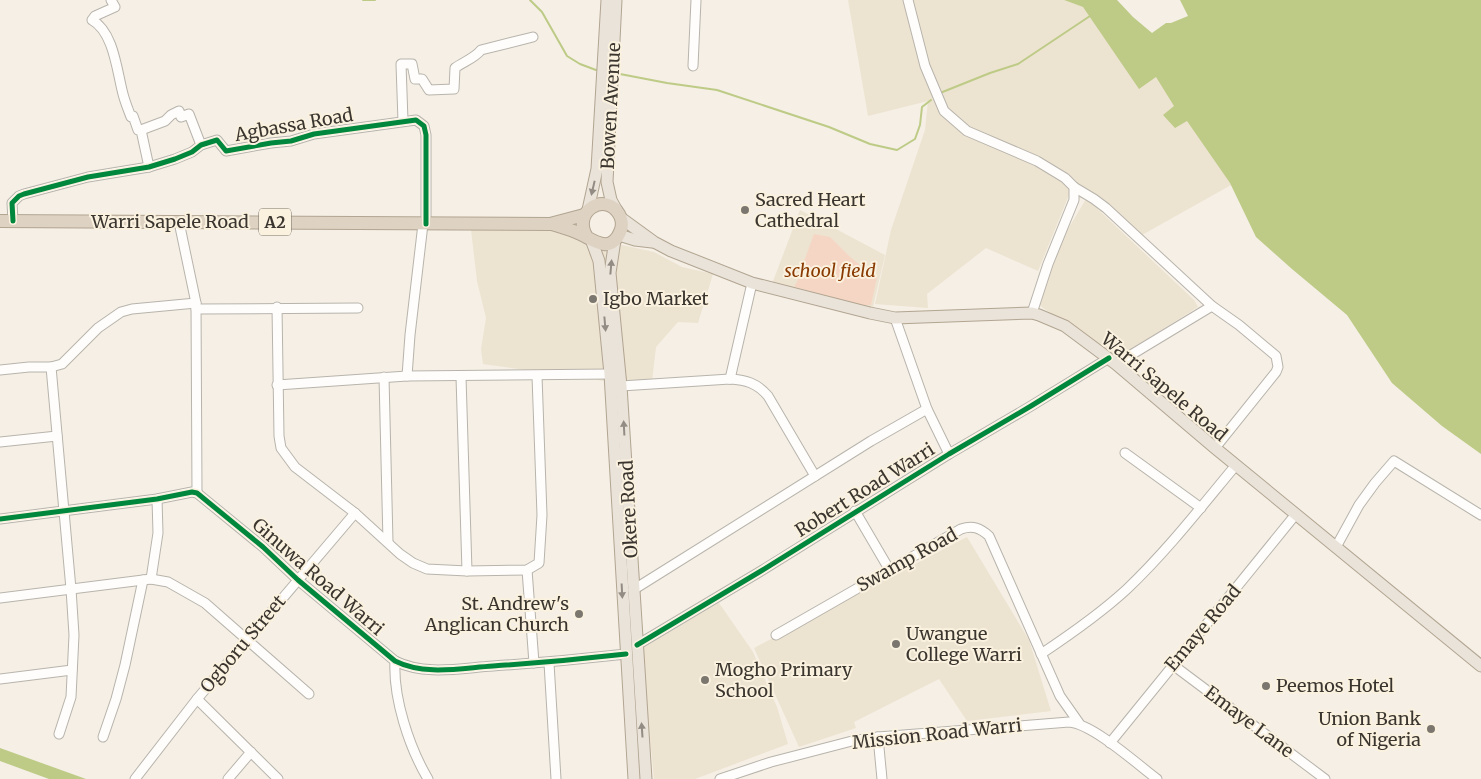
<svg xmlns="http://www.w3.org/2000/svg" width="1481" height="779" font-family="Merriweather,serif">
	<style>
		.built { fill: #ede3d1 }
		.green { fill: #f5d6c4 }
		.water { fill: #bdcb86 }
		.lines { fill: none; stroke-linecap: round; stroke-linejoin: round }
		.stream { stroke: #bdcb86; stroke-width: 2 }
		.minor-casing { stroke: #b8b4ac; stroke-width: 11 }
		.major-casing { stroke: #b2a591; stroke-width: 13 }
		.highway-casing { stroke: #b2a591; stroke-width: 14 }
		.minor { stroke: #fefdfb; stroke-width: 9 }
		.major { stroke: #eae3da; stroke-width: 11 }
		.highway { stroke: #ded2c3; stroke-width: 12 }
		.cycleway-casing { stroke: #fbf1df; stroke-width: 8 }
		.cycleway { stroke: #00873e; stroke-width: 5 }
		.oneway { fill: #928c84 }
		.poi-dot { fill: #7b776f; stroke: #fbf1df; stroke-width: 2 }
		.labels { text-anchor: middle; stroke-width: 4; stroke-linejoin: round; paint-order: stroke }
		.shield { fill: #fbf1df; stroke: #746e64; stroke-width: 1 }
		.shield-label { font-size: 16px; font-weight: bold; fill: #3a362f }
		.street-label { font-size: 18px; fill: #3a362f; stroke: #fbf1df }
		.poi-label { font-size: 18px; fill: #3a362f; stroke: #fbf1df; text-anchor: start }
		.park-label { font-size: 18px; font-style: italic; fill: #883a00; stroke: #fbf1df }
	</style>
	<rect width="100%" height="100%" fill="#f5efe5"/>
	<g class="built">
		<path d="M848,0H1064L1083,7L1103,11L1240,180L1142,235L1091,200L1087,199L1194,300L1198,307L1116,359L1039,305L1061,241L1086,199L1069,195L1038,271L986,248L927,294L928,308L875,304L891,230L925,130L928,101L868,116Z"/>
		<path d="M800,210L885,255L872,311L772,284Z"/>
		<path d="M479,226L554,230L654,252L682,267L713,274L698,323L678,322L656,347L652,381L625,384L483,364L481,349L486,318L477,281L471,230Z"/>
		<path d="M967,537L1029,640L1051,711L967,721L939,679L854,722L856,728L799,747L754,648Z"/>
		<path d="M717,600L753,652L777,707L788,744L695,779H654L641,645Z"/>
	</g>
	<path class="green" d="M814,234L830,237L849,256L872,275L877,277L871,305H860L795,287V285L802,273V267Z"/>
	<g class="water">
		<path d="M1064,0H1117L1133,17L1152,33L1166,23H1171L1188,16L1180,0H1481V454L1442,426L1392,383L1347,315L1292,269L1256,237L1230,183L1187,121L1175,128L1163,115L1174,106L1156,77L1139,89L1083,7Z"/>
		<path d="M0,748L86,779H49L0,761Z"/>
	</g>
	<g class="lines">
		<g class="stream">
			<path d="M363,0H375"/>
			<path d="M530,0L542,12L567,56L580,64L596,70"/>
			<path d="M620,74L667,83L717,90L829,127L870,144L897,150L915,139L920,125L922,107L931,100"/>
			<path d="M940,93L990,73L1018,64L1090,16"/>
		</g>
		<g class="minor-casing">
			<g id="minor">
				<path d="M111,0L115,7L95,16L92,20C114,32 117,72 123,94C125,102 128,109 131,117L133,116L138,130H141L149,167"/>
				<path d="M908,0L925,66L944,111L967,131L1037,161L1065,178L1074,187V200L1048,264L1032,313"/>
				<path d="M693,66L696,0"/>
				<path d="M403,121L401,64H412L415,79H422L429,90L454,89L455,68C463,62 475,58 481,50L533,37"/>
				<path d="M141,130L165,121L171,115L179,111L181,117L189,114L201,145"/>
				<path d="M1074,187L1094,199L1106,208L1212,306L1239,325L1276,356L1278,367L1276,372L1215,448"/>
				<path d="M13,221L12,203L19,196L24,194L88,177L149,167L175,159L192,152L201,145L217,140L226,151L271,143L291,141L314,134L416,120L424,126L426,135V224"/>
				<path d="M179,222L196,303L197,493"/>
				<path d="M277,307L279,436L281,448L295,467L355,513L400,554L413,563L427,569L467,571L527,570L539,563L542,515L537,376"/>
				<path d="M196,309L358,308"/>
				<path d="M895,318L927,409L949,454"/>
				<path d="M1116,364L1212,306"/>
				<path d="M51,367L71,589L74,635L71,697L59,734"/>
				<path d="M0,370L29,367H51L62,364L98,328L121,312L132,309L196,303"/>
				<path d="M407,376L410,335L423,224"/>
				<path d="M384,377L388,542"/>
				<path d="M461,377L467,571"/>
				<path d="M730,379L752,283"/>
				<path d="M277,385L407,376L610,374"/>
				<path d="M621,386L730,379C746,380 757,383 768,396L815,476"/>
				<path d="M0,442L57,436"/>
				<path d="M1125,453L1201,508"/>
				<path d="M855,511L889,569"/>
				<path d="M0,519L157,499L192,492L197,493L263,547L298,580L395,661C425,676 461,668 493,666C538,663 582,659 626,654"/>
				<path d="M1336,547L1359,505L1375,483L1394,461L1481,515"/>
				<path d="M527,570L534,663"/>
				<path d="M151,579L158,533L157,499"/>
				<path d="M633,590L871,441L927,409"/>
				<path d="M0,598L151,579L168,582L205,603L309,694"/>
				<path d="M776,635L961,529C973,525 980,528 989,536L1060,696L1079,723"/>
				<path d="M637,645L761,571L949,454L1031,406L1109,358"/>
				<path d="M1041,654C1071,634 1100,614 1127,589C1167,551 1201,507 1236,465"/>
				<path d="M395,661C393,698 409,747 428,779"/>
				<path d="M549,663L556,779"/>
				<path d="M1173,665L1325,779"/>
				<path d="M0,679L72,670"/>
				<path d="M197,699L278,779"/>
				<path d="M103,737L116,699L125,665L143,580"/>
				<path d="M878,737L882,779"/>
				<path d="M1110,743L1296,514"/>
				<path d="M135,779L197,699L355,513"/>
				<path d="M228,779L251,752"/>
				<path d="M720,779L771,762L852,741L878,737L1069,722C1093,724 1137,764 1157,779"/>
			</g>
		</g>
		<g class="major-casing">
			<g id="major">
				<path d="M616,0L607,182L611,200L617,211"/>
				<path d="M588,210L597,169L607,0"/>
				<path d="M621,218L654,242L671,251L752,283L870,313L895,318L1032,313L1039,315L1065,326L1116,364L1215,448L1481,666"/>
				<path d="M619,235L635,240L652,242"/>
				<path d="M615,240L610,273L621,386L646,779"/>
				<path d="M592,242L599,261L610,374L634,779"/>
			</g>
		</g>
		<g class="highway-casing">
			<g id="highway">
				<path d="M0,221L550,224L584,215"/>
				<path d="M552,224C561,227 570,229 578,233C591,238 610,256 620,232C623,226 622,219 619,214C605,191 571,212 587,237"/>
			</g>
		</g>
		<use href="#minor" class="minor"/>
		<use href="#major" class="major"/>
		<use href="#highway" class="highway"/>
		<g class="cycleway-casing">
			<g id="cycleway">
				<path d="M13,221L12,203L19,196L24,194L88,177L149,167L175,159L192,152L201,145L217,140L226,151L271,143L291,141L314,134L416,120L424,126L426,135V224"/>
				<path d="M0,519L157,499L192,492L197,493L263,547L298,580L395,661C425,676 461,668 493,666C538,663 582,659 626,654"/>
				<path d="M637,645L761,571L949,454L1031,406L1109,358"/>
			</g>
		</g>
		<use href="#cycleway" class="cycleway"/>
	</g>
	<defs><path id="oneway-solid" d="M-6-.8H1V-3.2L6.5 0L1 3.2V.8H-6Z" transform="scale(1.25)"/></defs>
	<g class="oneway">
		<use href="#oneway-solid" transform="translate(593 188) rotate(103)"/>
		<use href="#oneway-solid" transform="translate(611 267) rotate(-85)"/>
		<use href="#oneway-solid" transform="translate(605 324) rotate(85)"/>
		<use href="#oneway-solid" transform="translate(624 428) rotate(-93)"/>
		<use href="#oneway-solid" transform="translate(622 591) rotate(87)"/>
		<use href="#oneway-solid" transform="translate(642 730) rotate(-94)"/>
	</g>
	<g class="poi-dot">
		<circle cx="745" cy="210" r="5"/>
		<circle cx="593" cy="299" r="5"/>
		<circle cx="579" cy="614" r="5"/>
		<circle cx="896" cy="644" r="5"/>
		<circle cx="705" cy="680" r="5"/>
		<circle cx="1266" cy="686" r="5"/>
		<circle cx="1431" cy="729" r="5"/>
	</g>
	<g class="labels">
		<rect class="shield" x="259" y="208.5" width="32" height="27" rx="4"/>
		<g class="shield-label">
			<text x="275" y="228">A2</text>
		</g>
		<g class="street-label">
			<text transform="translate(611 106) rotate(-87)" y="6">Bowen Avenue</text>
			<text transform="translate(294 125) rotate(-10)" y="6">Agbassa Road</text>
			<text x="170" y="228">Warri Sapele Road</text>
			<text transform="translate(1164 387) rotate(40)" y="6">Warri Sapele Road</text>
			<text transform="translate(865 490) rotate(-32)" y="6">Robert Road Warri</text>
			<text transform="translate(629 509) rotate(-93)" y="6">Okere Road</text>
			<text transform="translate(907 560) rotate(-29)" y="6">Swamp Road</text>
			<text transform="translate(318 577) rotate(41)" y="6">Ginuwa Road Warri</text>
			<text transform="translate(1203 628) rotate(-50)" y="6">Emaye Road</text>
			<text transform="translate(243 644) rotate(-50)" y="6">Ogboru Street</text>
			<text transform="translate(1249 722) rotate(37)" y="6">Emaye Lane</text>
			<text transform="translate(937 734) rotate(-6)" y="6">Mission Road Warri</text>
		</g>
		<g class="poi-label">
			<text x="755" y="206">Sacred Heart<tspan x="755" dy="21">Cathedral</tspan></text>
			<text x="603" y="305">Igbo Market</text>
			<text x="569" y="610" text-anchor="end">St. Andrew's<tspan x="569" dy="21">Anglican Church</tspan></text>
			<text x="906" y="640">Uwangue<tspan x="906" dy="21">College Warri</tspan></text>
			<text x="715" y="676">Mogho Primary<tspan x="715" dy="21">School</tspan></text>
			<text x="1276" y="692">Peemos Hotel</text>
			<text x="1421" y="725" text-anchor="end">Union Bank<tspan x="1421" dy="21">of Nigeria</tspan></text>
		</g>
		<g class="park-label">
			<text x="830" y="277">school field</text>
		</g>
	</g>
</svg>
